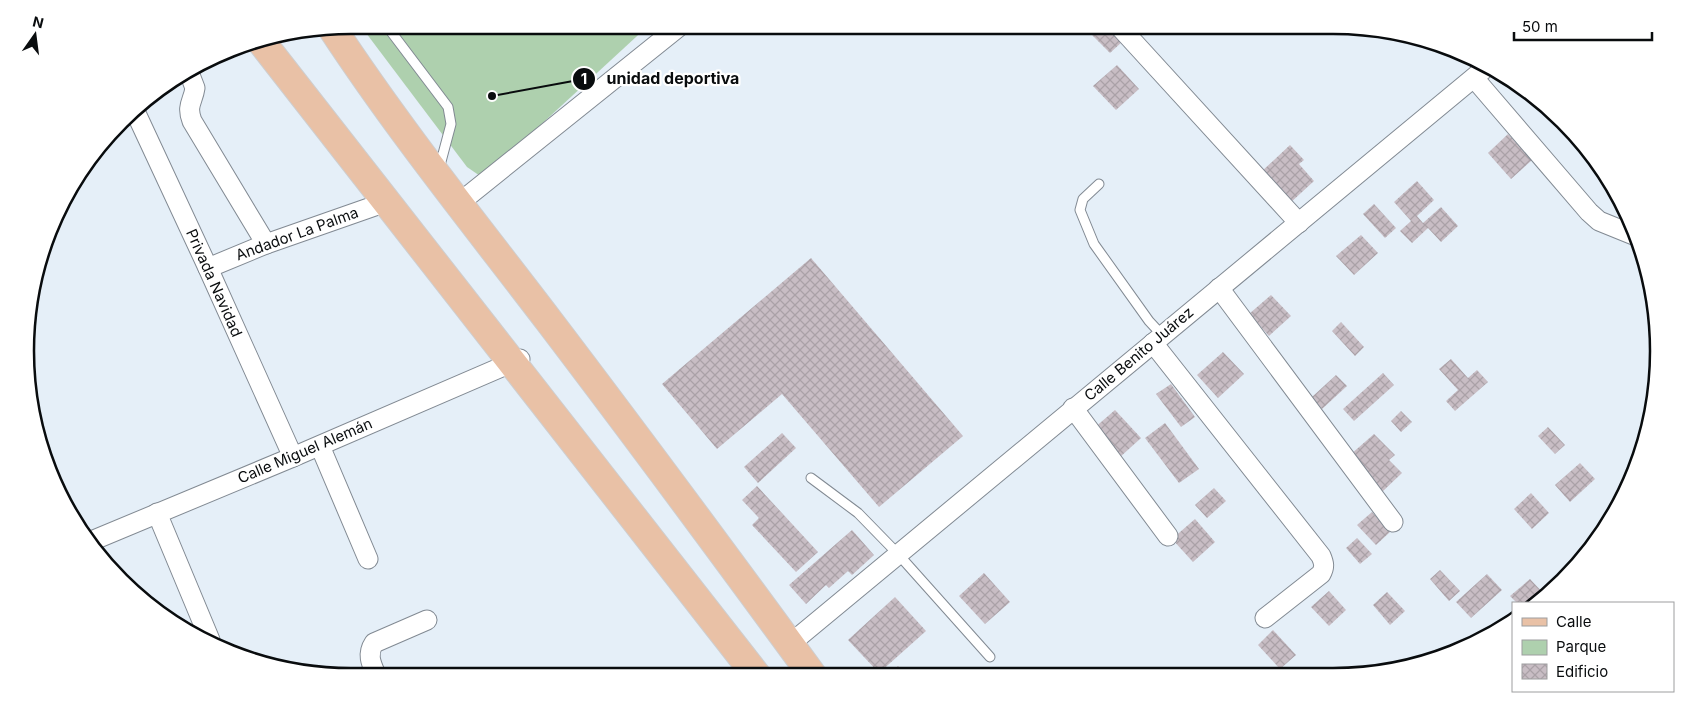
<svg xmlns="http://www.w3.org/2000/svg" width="1684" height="702" font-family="Inter,sans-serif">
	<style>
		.green { fill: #aed0ae }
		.building { fill: url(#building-cross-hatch) }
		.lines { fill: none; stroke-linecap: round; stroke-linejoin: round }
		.lane-casing { stroke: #828a93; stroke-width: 11 }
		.street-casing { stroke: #828a93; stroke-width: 21 }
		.primary-casing { stroke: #cececf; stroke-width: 30 }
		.lane { stroke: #fff; stroke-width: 9 }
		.street { stroke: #fff; stroke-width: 19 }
		.primary { stroke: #e9c1a6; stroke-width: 28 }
		.labels { text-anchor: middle; stroke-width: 4.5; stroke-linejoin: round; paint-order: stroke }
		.street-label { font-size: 15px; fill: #090c0e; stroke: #fff }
		.rim { fill: none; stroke: #090c0e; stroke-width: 2.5 }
		.leader { fill: none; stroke: #090c0e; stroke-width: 2 }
		.callout-dot { fill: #090c0e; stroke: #fff; stroke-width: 2 }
		.mark-label { font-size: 15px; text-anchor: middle; font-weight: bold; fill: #fff }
		.callout-label { font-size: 16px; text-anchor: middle; font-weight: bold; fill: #090c0e; stroke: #fff; stroke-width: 4.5; stroke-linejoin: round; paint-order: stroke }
	</style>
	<defs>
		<pattern id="building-cross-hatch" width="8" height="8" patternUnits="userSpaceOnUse" patternTransform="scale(1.25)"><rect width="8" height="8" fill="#c8bdc4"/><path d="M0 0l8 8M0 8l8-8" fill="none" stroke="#aaa1a7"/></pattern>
	</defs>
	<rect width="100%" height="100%" fill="#e5eff8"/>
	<path class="green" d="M360,25H649L483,178L467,167Z"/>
	<g class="building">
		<path d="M1101,25H1108L1123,41L1110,53L1091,34Z"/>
		<path d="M1117,65L1139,89L1116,110L1093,86Z"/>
		<path d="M1508,134L1532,160L1511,179L1488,153Z"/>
		<path d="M1290,145L1304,160L1299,164L1314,181L1289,204L1260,173Z"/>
		<path d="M1417,181L1434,200L1417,216L1423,223L1441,207L1458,226L1441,242L1428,228L1412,243L1400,231L1411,221L1394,202Z"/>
		<path d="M1374,204L1396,228L1385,238L1363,214Z"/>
		<path d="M1361,235L1378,253L1354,275L1336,256Z"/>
		<path d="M811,258L963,436L879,507L782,394L717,449L662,384Z"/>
		<path d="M1271,295L1291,316L1269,336L1249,314Z"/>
		<path d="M1341,322L1364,347L1355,356L1332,331Z"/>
		<path d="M1223,352L1244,374L1218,398L1197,375Z"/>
		<path d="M1451,359L1468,378L1477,370L1488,382L1455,411L1446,401L1458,390L1439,369Z"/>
		<path d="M1383,373L1394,385L1354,421L1343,409Z"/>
		<path d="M1336,375L1347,386L1322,409L1312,397Z"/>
		<path d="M1171,384L1195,417L1181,427L1156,394Z"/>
		<path d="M1115,410L1141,438L1119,458L1093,429Z"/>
		<path d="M1401,411L1412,422L1401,432L1391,421Z"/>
		<path d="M1165,423L1199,469L1179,483L1145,438Z"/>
		<path d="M1548,427L1565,445L1555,454L1538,436Z"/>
		<path d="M782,433L796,448L758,483L744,467Z"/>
		<path d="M1374,434L1395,455L1389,460L1402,473L1382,492L1350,455Z"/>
		<path d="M1580,463L1595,479L1570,502L1555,485Z"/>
		<path d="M757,486L818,552L796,572L752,525L759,518L742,500Z"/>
		<path d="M1214,488L1226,501L1207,518L1195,505Z"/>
		<path d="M1531,493L1549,513L1532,529L1514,509Z"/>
		<path d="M1372,512L1390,532L1376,545L1357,525Z"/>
		<path d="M1195,519L1215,542L1193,562L1172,539Z"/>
		<path d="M852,530L874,555L852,575L848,571L829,588L826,585L806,604L789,585Z"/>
		<path d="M1357,538L1372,554L1360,564L1346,548Z"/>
		<path d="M1440,570L1460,591L1449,601L1430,579Z"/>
		<path d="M984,573L1010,602L985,624L959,596Z"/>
		<path d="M1487,574L1502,590L1471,618L1456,602Z"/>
		<path d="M1530,579L1546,596L1537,603H1517L1510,596Z"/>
		<path d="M1329,591L1346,610L1329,626L1311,607Z"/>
		<path d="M1387,592L1405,611L1390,625L1373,605Z"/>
		<path d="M895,597L926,631L879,673L848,640Z"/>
		<path d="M1273,630L1296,655L1280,669L1258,645Z"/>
		<path d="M898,666L907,675L888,676Z"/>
	</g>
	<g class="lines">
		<g class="lane-casing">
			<g id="lane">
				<path d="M386,25L448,107L451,124L439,169"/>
				<path d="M1099,184L1083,199L1080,210L1094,244L1149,321L1162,335"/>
				<path d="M811,478L858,513L898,554L990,657"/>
			</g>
		</g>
		<g class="street-casing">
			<g id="street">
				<path d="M1118,25L1299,223"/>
				<path d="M190,75L195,88C193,102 186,105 192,121L266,244"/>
				<path d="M1474,78L1589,212L1599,221L1636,236"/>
				<path d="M134,109L208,268L293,457"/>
				<path d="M458,204L681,25"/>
				<path d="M208,268L266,244L386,202"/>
				<path d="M1219,288L1393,522"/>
				<path d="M1153,343L1321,556C1324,563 1325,567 1321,574L1265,618"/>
				<path d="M1073,408L1168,536"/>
				<path d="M320,446L368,559"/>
				<path d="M157,513L210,640"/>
				<path d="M89,542L293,457L520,359"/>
				<path d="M790,644L1489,65"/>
				<path d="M377,677C372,665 366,655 374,643L427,620"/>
			</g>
		</g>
		<g class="primary-casing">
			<g id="primary">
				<path d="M332,28C399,130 475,224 549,321C638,438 726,557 813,676"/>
				<path d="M260,40L757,676"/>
			</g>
		</g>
		<use href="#lane" class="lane"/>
		<use href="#street" class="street"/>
		<use href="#primary" class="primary"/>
	</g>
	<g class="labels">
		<g class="street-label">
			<text transform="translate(297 234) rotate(-20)" y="5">Andador La Palma</text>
			<text transform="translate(214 283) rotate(66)" y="5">Privada Navidad</text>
			<text transform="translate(1139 354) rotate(-40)" y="5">Calle Benito Juárez</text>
			<text transform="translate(305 451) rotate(-23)" y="5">Calle Miguel Alemán</text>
		</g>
	</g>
	<path d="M0 0H1684V702H0ZM351 34H1333A317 317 0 0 1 1650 351V351A317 317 0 0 1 1333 668H351A317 317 0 0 1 34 351V351A317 317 0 0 1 351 34Z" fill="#fff" fill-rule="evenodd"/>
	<path class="rim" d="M351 34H1333A317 317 0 0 1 1650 351V351A317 317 0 0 1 1333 668H351A317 317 0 0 1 34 351V351A317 317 0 0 1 351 34Z"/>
	<path class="leader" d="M492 96L584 79"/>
	<g class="callout-dot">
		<circle cx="492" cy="96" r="5"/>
		<circle cx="584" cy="79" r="12"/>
	</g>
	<g class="mark-label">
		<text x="584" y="84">1</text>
	</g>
	<g class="callout-label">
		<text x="673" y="84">unidad deportiva</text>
	</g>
	<rect x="1512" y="602" width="162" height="90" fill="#ffffff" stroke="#9d9e9f"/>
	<rect x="1522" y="618" width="25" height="8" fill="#e9c1a6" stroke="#9d9e9f"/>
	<text x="1556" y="627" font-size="15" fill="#090c0e">Calle</text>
	<rect x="1522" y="640" width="25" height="15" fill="#aed0ae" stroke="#9d9e9f"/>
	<text x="1556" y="652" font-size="15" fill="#090c0e">Parque</text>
	<rect x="1522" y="664" width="25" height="15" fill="url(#building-cross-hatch)" stroke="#9d9e9f"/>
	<text x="1556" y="677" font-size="15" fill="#090c0e">Edificio</text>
	<g transform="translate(35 35) rotate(14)" stroke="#ffffff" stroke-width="4" paint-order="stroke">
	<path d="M0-4L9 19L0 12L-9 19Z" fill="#090c0e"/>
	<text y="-8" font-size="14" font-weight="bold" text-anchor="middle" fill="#090c0e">N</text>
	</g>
	<path d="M1514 32v8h138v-8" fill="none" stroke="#090c0e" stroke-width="2.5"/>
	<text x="1522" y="32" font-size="15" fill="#090c0e" stroke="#ffffff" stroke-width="4" paint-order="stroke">50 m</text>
</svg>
